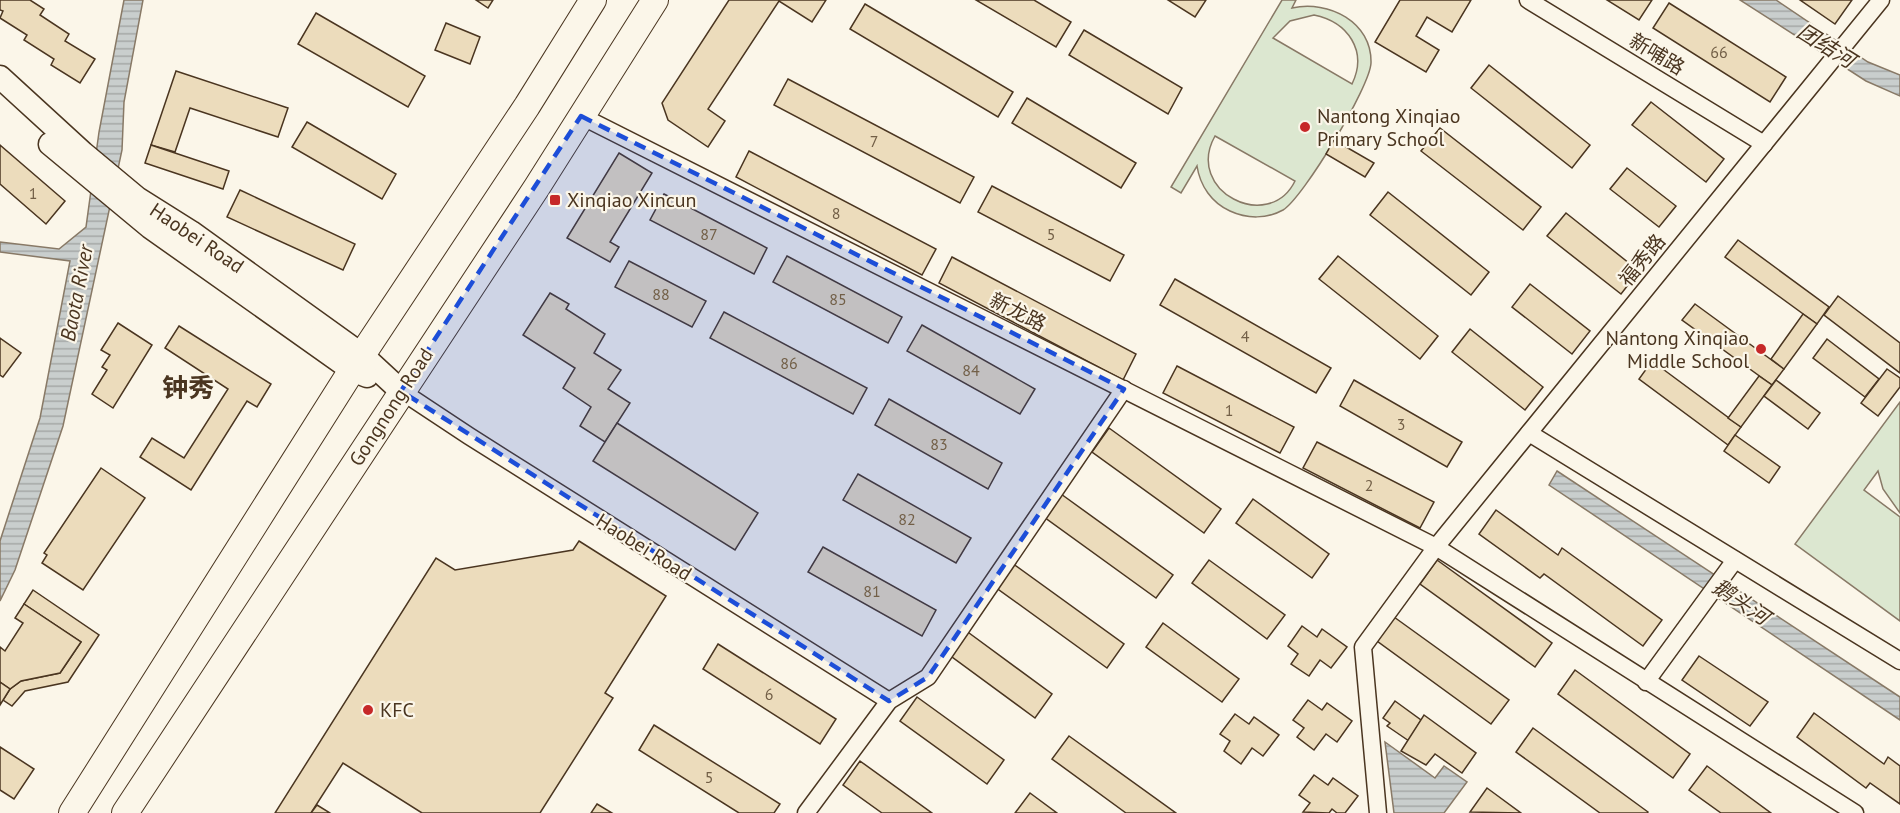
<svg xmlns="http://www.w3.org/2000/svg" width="1900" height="813" font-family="'PT Sans','Noto Sans SC',sans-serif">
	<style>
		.green { fill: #dce7d0; stroke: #887966; stroke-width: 1.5; fill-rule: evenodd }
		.water { fill: url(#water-rules); stroke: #887966; stroke-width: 1.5 }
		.building { fill: #ecdcbc; stroke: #4a3520; stroke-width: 1.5 }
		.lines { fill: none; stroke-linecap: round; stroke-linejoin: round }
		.street-casing { stroke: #4a3520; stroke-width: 19 }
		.secondary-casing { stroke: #4a3520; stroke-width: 25 }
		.primary-casing { stroke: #4a3520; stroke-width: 28 }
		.street { stroke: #fbf6e9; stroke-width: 16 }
		.secondary { stroke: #fbf6e9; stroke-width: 22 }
		.primary { stroke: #fbf6e9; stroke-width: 26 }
		.marked { fill: #1d4ed8; fill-opacity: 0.2; stroke: #1d4ed8; stroke-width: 4.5; stroke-dasharray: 12 8; stroke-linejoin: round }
		.poi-dot { fill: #c62828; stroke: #fbf6e9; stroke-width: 2 }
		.labels { text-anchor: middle; stroke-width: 4.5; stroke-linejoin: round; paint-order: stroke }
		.number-label { font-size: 16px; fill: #725f47 }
		.street-label { font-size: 20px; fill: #4a3520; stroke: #fbf6e9 }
		.poi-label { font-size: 20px; fill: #4a3520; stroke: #fbf6e9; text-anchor: start }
		.water-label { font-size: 21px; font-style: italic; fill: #4a3520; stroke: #fbf6e9 }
		.district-label { font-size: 26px; font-weight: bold; fill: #4a3520; stroke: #fbf6e9 }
	</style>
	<defs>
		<pattern id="water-rules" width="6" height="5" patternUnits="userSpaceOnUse" patternTransform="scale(1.5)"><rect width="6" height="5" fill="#c9cecd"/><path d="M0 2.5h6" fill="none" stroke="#a5a8a6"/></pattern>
	</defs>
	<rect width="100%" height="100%" fill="#fbf6e9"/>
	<g class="green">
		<path d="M1282,0H1296L1292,8C1329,0 1372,22 1371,63C1370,87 1303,198 1283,210C1267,219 1247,219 1230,211C1212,203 1200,186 1197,166L1181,193L1171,187ZM1314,15C1348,22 1368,51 1352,84L1273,38L1290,21ZM1215,136L1295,181C1269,234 1184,191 1215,136Z"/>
		<path d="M1900,402V513L1883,489L1878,471L1864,490L1900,517V621L1795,544Z"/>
	</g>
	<g class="water">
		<path d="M124,0H143L124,102L122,150L63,426L15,570L0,601V541L40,418L70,261L0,252V242L59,249L86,227L99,132Z"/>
		<path d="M1740,0H1776L1868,62L1900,75V96L1866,81Z"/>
		<path d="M1557,471L1900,697V720L1549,485Z"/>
		<path d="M1385,742L1435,778L1444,766L1467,782L1444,813H1394Z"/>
	</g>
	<g class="building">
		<path d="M0,0H30L44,9L40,15L69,34L65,41L95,59L80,83L51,65L54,59L24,40L27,35L0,18L3,11L0,10Z"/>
		<path d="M476,0H493L488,8Z"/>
		<path d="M729,0H826L812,22L779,1L708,109L725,121L708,147L668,120L662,103Z"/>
		<path d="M976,0H1034L1071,22L1056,47Z"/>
		<path d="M1168,0H1206L1195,17Z"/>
		<path d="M1400,0H1471L1452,32L1427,17L1416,36L1439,50L1426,72L1375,42Z"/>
		<path d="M1607,0H1652L1639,20Z"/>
		<path d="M1800,0H1852L1835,24Z"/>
		<path d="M1669,3L1786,77L1770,102L1653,28Z"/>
		<path d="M865,4L1013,92L998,117L850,29Z"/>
		<path d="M316,13L425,76L408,107L298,44Z"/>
		<path d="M446,23L480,37L470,64L435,50Z"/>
		<path d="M1084,30L1182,88L1168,114L1069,55Z"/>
		<path d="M1489,65L1590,145L1572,168L1471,88Z"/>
		<path d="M176,71L288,108L278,137L190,108L175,152L151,145Z"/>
		<path d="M788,79L974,177L960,203L774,105Z"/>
		<path d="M1027,98L1136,163L1121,188L1012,123Z"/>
		<path d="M1651,102L1724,159L1706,182L1632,125Z"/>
		<path d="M307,122L396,174L382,199L292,147Z"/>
		<path d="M1440,128L1541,207L1523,230L1421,151Z"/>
		<path d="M1334,140L1374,163L1365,177L1326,154Z"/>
		<path d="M0,145L65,201L46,224L0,184Z"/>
		<path d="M151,145L229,171L223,189L145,163Z"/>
		<path d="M749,151L936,249L922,275L736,177Z"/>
		<path d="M619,153L652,173L610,242L619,247L610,262L567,238Z"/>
		<path d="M1627,168L1676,206L1659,227L1610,189Z"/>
		<path d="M992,186L1124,255L1110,281L978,212Z"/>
		<path d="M240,190L355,244L343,270L227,217Z"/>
		<path d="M1388,192L1489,272L1471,295L1370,215Z"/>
		<path d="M664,194L767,248L754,274L650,220Z"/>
		<path d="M1566,213L1639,271L1621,294L1547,236Z"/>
		<path d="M1738,240L1829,307L1817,324L1725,257Z"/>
		<path d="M787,256L902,317L888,343L773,282Z"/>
		<path d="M1338,256L1438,336L1420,359L1319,279Z"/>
		<path d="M952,257L1136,354L1123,380L939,283Z"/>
		<path d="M629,261L706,301L692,327L615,287Z"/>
		<path d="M1175,279L1331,368L1316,393L1160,305Z"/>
		<path d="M1530,284L1590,331L1572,354L1512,307Z"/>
		<path d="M550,293L569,304L566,309L605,334L594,353L621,370L608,389L630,403L605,442L580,426L591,407L563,388L575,368L523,335Z"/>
		<path d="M1838,296L1900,343V373L1824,315Z"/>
		<path d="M1695,304L1784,369L1772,385L1682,320Z"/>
		<path d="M724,312L867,388L853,414L710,338Z"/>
		<path d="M1803,314L1817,324L1784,369L1771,359Z"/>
		<path d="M118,323L152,345L113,408L92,394L107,370L102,367L110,355L101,350Z"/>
		<path d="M922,325L1035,389L1020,414L907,351Z"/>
		<path d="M179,326L271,384L257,407L247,401L191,490L140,457L152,438L184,458L228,389L165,348Z"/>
		<path d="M1470,329L1543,387L1525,410L1452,352Z"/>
		<path d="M0,338L21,353L3,377L0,375Z"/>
		<path d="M1827,339L1879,379L1865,397L1813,358Z"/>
		<path d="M1652,361L1741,427L1728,445L1639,379Z"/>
		<path d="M1177,366L1294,427L1280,453L1163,393Z"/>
		<path d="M1887,369L1900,378V387L1878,416L1861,403Z"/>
		<path d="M1759,376L1772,385L1741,427L1728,418Z"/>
		<path d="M1354,380L1462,442L1447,467L1340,406Z"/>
		<path d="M1776,380L1820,413L1808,429L1764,396Z"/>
		<path d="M889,399L1002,463L988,489L875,425Z"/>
		<path d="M617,423L758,513L735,550L593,461Z"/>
		<path d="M1109,428L1221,509L1204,533L1092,452Z"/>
		<path d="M1735,435L1780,467L1769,483L1724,451Z"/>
		<path d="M1317,442L1434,502L1420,528L1303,468Z"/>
		<path d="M101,468L145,498L83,590L42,563L47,555L44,553Z"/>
		<path d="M858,474L971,538L956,563L843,500Z"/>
		<path d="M1061,494L1173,575L1156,598L1044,517Z"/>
		<path d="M1253,499L1329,554L1312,578L1236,523Z"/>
		<path d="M1496,510L1558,555L1562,548L1662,620L1643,646L1544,574L1540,578L1479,534Z"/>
		<path d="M579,541L666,596L605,693L613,698L540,813H422L343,763L311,813H275L436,558L455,570L573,550Z"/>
		<path d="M823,547L936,610L922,636L808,572Z"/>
		<path d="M1209,560L1285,615L1267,639L1192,583Z"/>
		<path d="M1437,560L1552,643L1535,667L1420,584Z"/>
		<path d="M1012,563L1124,644L1107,668L995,587Z"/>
		<path d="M33,590L99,635L68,682L25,691L12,706L3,700L10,689L21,681L60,673L81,642L24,604Z"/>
		<path d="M24,604L81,642L60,673L21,681L10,689L0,682V647L5,651L23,623L15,618Z"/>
		<path d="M1394,617L1509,700L1491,724L1377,641Z"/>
		<path d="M1163,623L1239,679L1222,702L1146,647Z"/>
		<path d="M1302,626L1317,637L1322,629L1347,647L1331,668L1320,660L1309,676L1291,664L1298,654L1288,646Z"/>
		<path d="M965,630L1052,694L1035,718L948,654Z"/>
		<path d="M718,644L836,719L820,744L703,669Z"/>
		<path d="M1699,656L1768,702L1750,726L1682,680Z"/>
		<path d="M1575,670L1690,754L1673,778L1558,694Z"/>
		<path d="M0,682L10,689L0,705Z"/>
		<path d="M917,697L1004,760L987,784L900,721Z"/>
		<path d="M1308,700L1322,710L1327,703L1352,721L1337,742L1326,734L1314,750L1297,737L1304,728L1293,720Z"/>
		<path d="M1395,701L1421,720L1409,741L1387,726L1390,723L1383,718Z"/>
		<path d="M1814,713L1884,764L1888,757L1900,766V804L1870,783L1866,788L1797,737Z"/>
		<path d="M1235,714L1249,724L1254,717L1279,735L1263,756L1252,748L1241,764L1224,751L1230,741L1220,734Z"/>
		<path d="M1424,715L1476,753L1462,773L1435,754L1426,765L1401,751Z"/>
		<path d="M654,725L780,804L774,813H739L639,750Z"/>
		<path d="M1533,728L1648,812L1647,813H1600L1516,752Z"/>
		<path d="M1069,736L1176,813H1126L1052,759Z"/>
		<path d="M0,747L34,769L14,799L0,790Z"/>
		<path d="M860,761L932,813H882L843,785Z"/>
		<path d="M1707,766L1771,813H1721L1689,790Z"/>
		<path d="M1314,775L1328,785L1333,778L1358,796L1345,813H1337L1332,809L1329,813L1303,812L1310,803L1299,795Z"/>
		<path d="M1487,788L1521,813L1470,812Z"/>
		<path d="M1030,793L1057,813H1015Z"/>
		<path d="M597,804L612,813H591Z"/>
		<path d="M317,805L330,813H311Z"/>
	</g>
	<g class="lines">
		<g class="street-casing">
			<g id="street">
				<path d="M1528,0L1764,144"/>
				<path d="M581,116L1436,547L1855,813"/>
				<path d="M401,391L469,436L889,701"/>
				<path d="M1529,433L1900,661"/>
				<path d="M1646,682L1735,560"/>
				<path d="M806,813L889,701L928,677L1124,389"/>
				<path d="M1378,813L1363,647L1436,547L1881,0"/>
			</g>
		</g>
		<g class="secondary-casing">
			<g id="secondary">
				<path d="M0,77L83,153L137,198L191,232L362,355L401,391"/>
				<path d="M50,144L150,227L352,370L367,376"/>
			</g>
		</g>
		<g class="primary-casing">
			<g id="primary">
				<path d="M72,813L352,370L527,106L593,0"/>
				<path d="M125,813L537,187L655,0"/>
			</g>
		</g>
		<use href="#street" class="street"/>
		<use href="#secondary" class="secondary"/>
		<use href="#primary" class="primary"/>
	</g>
	<path class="marked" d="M581,116L1124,389L928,677L889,701L401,391Z"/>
	<g class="poi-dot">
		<circle cx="1305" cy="127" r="6"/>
		<rect x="549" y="194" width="12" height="12" rx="3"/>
		<circle cx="1761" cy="349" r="6"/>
		<circle cx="368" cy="710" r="6"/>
	</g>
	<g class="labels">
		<g class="number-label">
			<text x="1719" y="58">66</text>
			<text x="874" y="147">7</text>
			<text x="33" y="199">1</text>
			<text x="836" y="219">8</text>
			<text x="709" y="240">87</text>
			<text x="1051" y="240">5</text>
			<text x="661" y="300">88</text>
			<text x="838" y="305">85</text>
			<text x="1245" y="342">4</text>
			<text x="789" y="369">86</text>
			<text x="971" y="376">84</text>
			<text x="1229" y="416">1</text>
			<text x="1401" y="430">3</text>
			<text x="939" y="450">83</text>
			<text x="1369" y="491">2</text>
			<text x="907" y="525">82</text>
			<text x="872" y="597">81</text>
			<text x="769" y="700">6</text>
			<text x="709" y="783">5</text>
		</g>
		<g class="street-label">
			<text transform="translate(1657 54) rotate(31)" y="7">新哺路</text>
			<text transform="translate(197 238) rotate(34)" y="7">Haobei Road</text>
			<text transform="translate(1642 260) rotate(-51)" y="7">福秀路</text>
			<text transform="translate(1018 312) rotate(27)" y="7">新龙路</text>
			<text transform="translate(391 407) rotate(-57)" y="7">Gongnong Road</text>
			<text transform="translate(644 547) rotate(32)" y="7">Haobei Road</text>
		</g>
		<g class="poi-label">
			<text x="1317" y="123">Nantong Xinqiao<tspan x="1317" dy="23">Primary School</tspan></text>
			<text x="567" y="207">Xinqiao Xincun</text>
			<text x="1749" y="345" text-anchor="end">Nantong Xinqiao<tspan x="1749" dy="23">Middle School</tspan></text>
			<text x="380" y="717">KFC</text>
		</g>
		<g class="water-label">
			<text transform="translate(1826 46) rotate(32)" y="7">团结河</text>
			<text transform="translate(77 293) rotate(-79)" y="7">Baota River</text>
			<text transform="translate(1741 602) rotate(34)" y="7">鹅头河</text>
		</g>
		<g class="district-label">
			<text x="188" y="397">钟秀</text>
		</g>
	</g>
</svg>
